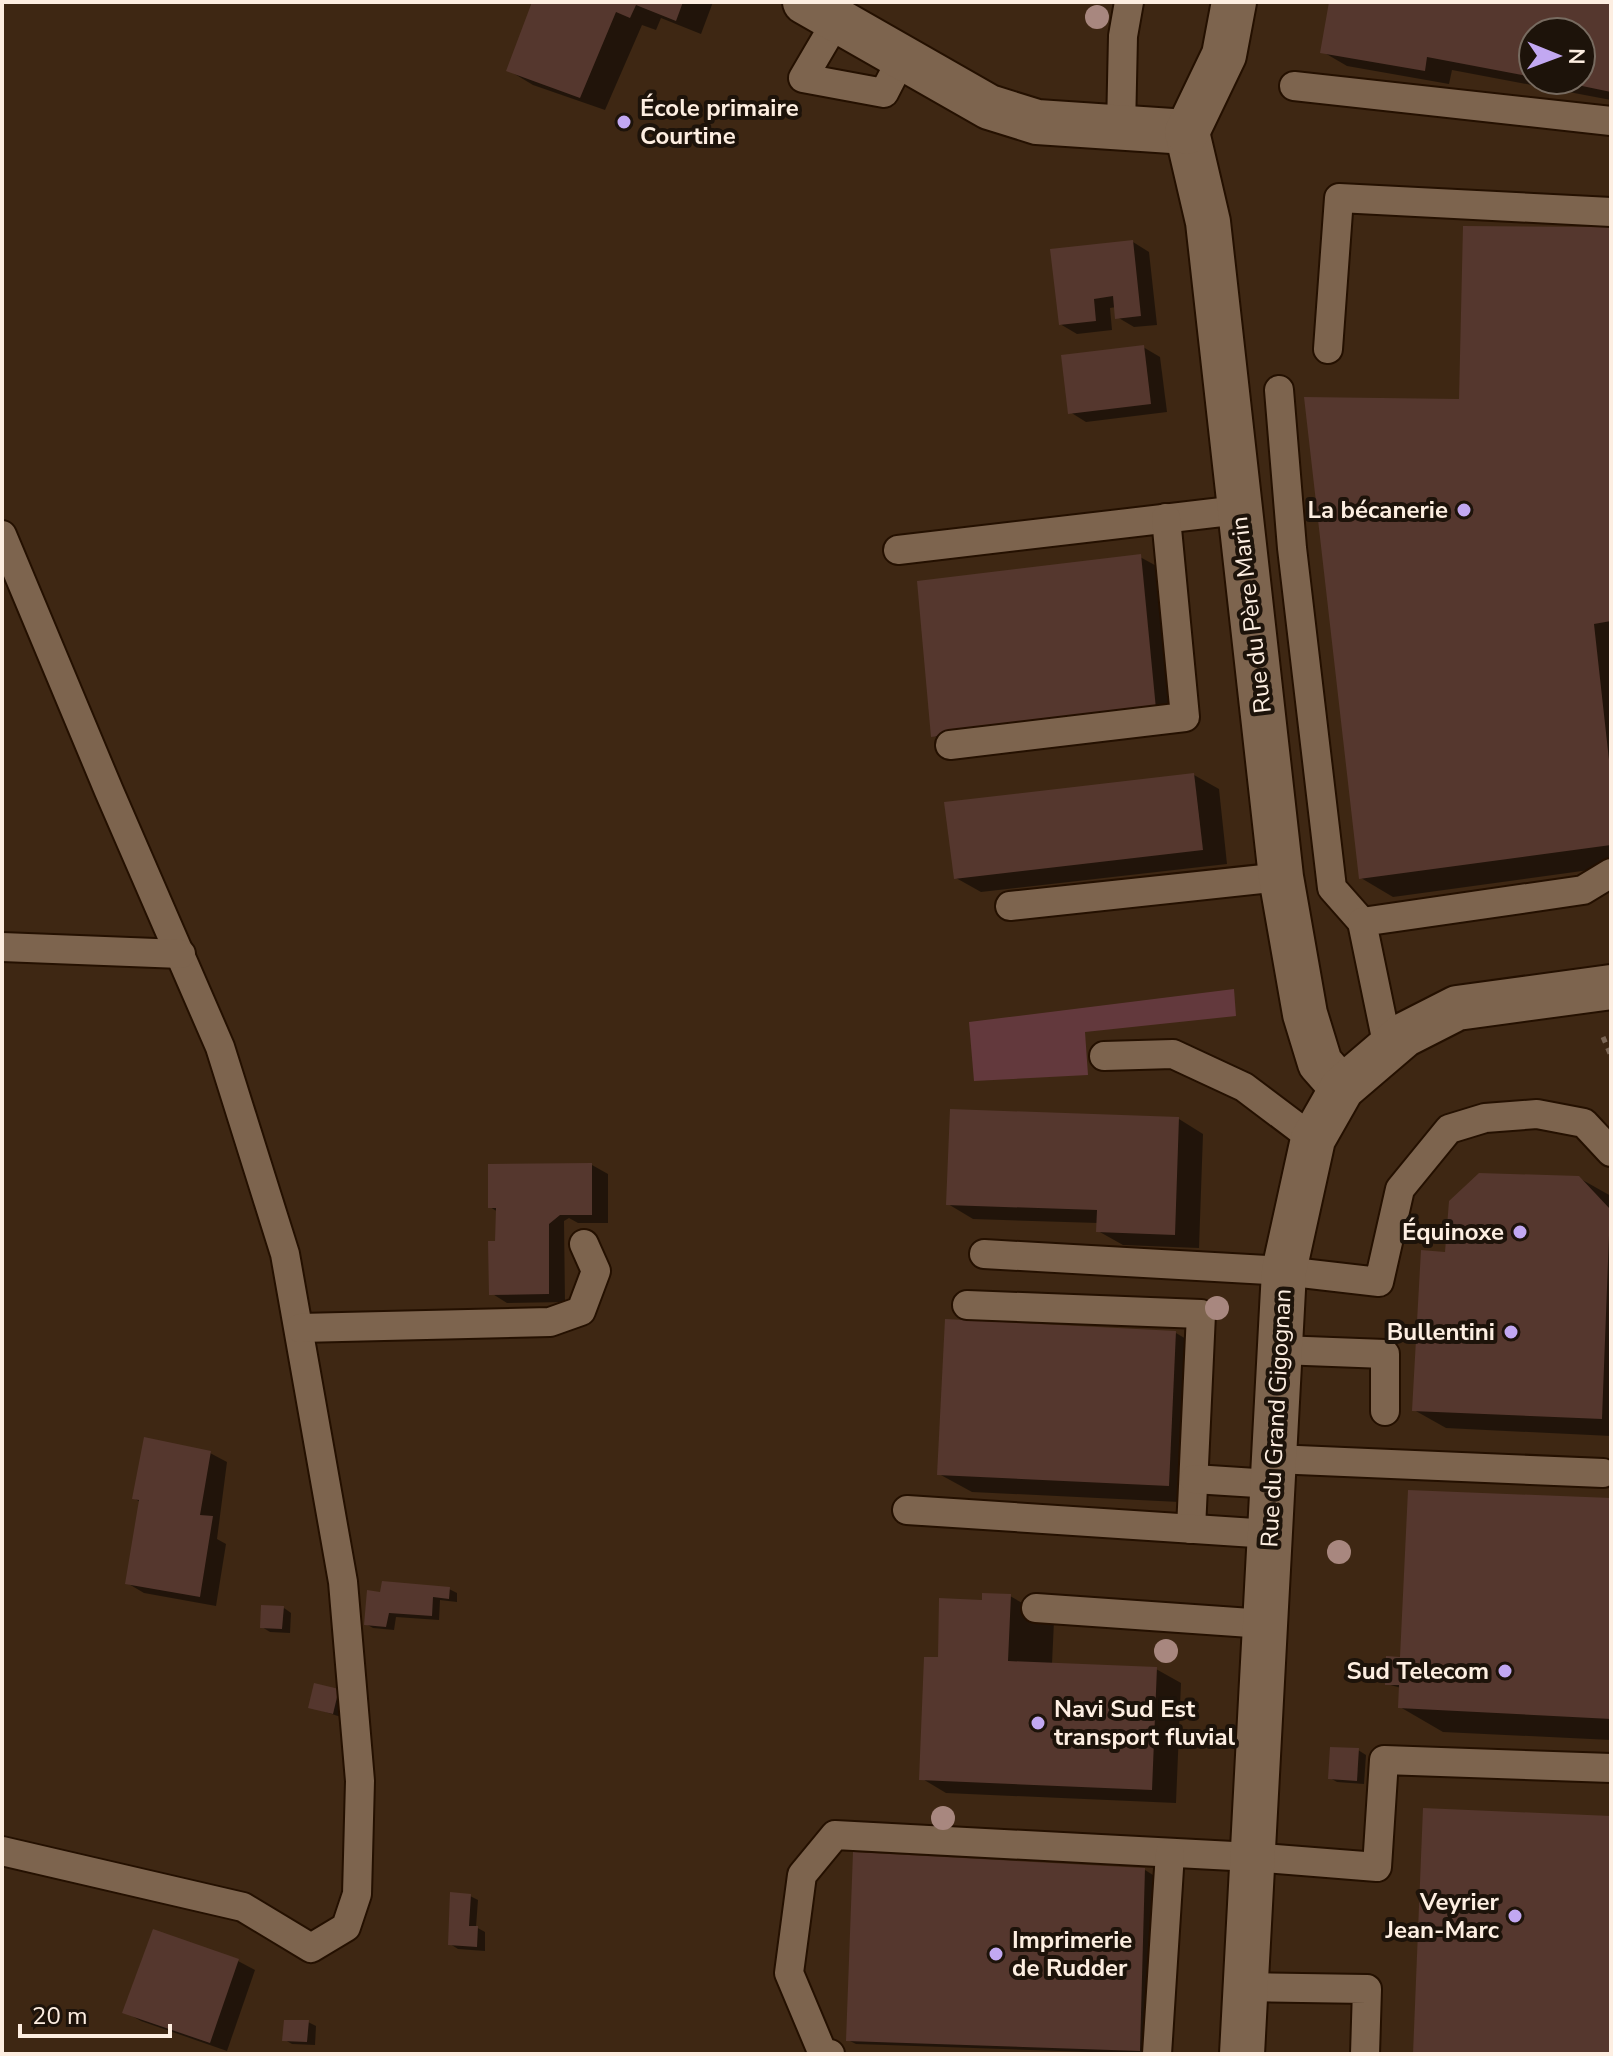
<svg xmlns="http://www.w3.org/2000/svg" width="1613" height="2056" font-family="'Nunito Sans',sans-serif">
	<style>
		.green { fill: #63393d }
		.shadow { fill: #0007; fill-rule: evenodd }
		.building { fill: #55372e }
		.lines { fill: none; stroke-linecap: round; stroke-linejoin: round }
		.lane-casing { stroke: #241000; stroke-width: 32 }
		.street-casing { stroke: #241000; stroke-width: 48 }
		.path { stroke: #7b6655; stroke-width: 5; stroke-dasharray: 6 6; stroke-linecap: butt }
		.lane { stroke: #7d644e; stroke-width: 28 }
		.street { stroke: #7d644e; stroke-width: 44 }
		.tree { fill: #a8877f }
		.poi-dot { fill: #c2a8f2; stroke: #1d130a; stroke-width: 3 }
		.labels { text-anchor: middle; stroke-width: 8; stroke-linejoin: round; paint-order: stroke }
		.poi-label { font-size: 24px; font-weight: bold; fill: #fdeee1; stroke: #1d130a; text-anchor: end }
		.street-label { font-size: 24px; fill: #fdeee1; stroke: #1d130a }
	</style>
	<rect width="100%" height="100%" fill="#3e2713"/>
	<path class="green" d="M1234,989L1236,1016L1085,1032L1088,1075L974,1081L969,1022Z"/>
	<g class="shadow">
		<path d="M534,2H713L701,34L661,18L656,30L642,25L605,110L533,85L508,70Z"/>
		<path d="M1331,2H1611V100L1452,70L1449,84L1347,66L1323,52ZM1533,32H1581V80H1533Z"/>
		<path d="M1611,229V867L1393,897L1361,878L1461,401Z"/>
		<path d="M1133,242L1149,252L1157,325L1134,327L1117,317L1116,307L1110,308L1112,330L1077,334L1060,324Z"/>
		<path d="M1143,347L1160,357L1167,412L1086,422L1070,412Z"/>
		<path d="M1140,557L1173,575L1188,726L965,754L933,735Z"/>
		<path d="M1194,775L1219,789L1227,864L981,892L956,878Z"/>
		<path d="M1179,1119L1203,1134L1199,1248L1123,1245L1098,1231V1223L973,1219L948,1204Z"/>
		<path d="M592,1165L608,1174V1223H578L569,1218L564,1221L565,1302L507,1303L491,1293L497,1243L498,1212L490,1207Z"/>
		<path d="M1579,1178L1611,1196V1436L1446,1428L1414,1410L1446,1255Z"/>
		<path d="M1176,1333L1208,1352L1200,1503L972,1492L939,1474Z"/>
		<path d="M210,1453L227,1462L217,1539L226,1544L216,1606L144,1593L127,1583L140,1502L134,1498Z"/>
		<path d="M1611,1500V1740L1443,1732L1400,1707L1401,1688L1387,1684L1402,1659Z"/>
		<path d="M449,1589L457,1593V1602L440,1600L439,1620L396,1617L394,1630L373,1628L366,1624L382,1594Z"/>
		<path d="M1010,1596L1054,1621L1052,1664L1156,1669L1181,1683L1176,1803L946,1793L921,1778L946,1660L984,1602Z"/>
		<path d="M284,1608L291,1613L290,1633L270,1632L262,1627Z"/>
		<path d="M338,1691L341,1717L310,1707Z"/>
		<path d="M1358,1750L1366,1755L1364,1784L1337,1782L1330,1778Z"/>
		<path d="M1425,1810L1611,1818V2054H1415Z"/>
		<path d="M1145,1870L1153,1875L1148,2054L856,2044L848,2040Z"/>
		<path d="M470,1896L478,1900L476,1927L485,1932V1951L458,1949L450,1944Z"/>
		<path d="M238,1961L255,1970L227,2051L141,2021L125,2012Z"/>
		<path d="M308,2022L316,2026L315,2045L292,2044L285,2040Z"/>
	</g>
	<g class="building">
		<path d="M532,2H683L676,21L636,5L630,18L616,12L580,98L506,71Z"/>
		<path d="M1329,2H1611V92L1558,81L1581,80V32H1533V77L1427,57L1425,71L1320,53Z"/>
		<path d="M1463,226L1611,227V621L1594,624L1611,778V845L1359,879L1304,397L1459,399Z"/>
		<path d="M1133,240L1141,316L1115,319L1113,296L1094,299L1096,321L1059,325L1050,249Z"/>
		<path d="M1144,345L1151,404L1068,414L1061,355Z"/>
		<path d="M1141,554L1156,709L931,737L917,581Z"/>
		<path d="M1194,773L1203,850L954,879L944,802Z"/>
		<path d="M950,1109L1179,1117L1175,1235L1096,1232L1097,1210L946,1205Z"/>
		<path d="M592,1163V1215H560L549,1224V1294L489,1295L488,1241H495L496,1208H488V1164Z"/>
		<path d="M1479,1173L1579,1176L1610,1209L1602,1419L1412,1411L1421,1250L1445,1252L1449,1201Z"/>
		<path d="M945,1319L1176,1331L1169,1486L937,1475Z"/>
		<path d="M144,1437L211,1451L200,1515L213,1516L200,1597L125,1584L139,1500L132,1499Z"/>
		<path d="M1408,1490L1611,1498V1719L1398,1708L1399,1685H1385L1386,1656L1400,1657Z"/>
		<path d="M382,1581L450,1587L449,1599L433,1597L432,1616L389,1613L386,1627L364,1625L367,1590L380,1592Z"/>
		<path d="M982,1593L1011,1594L1008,1661L1157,1667L1152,1790L919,1780L924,1657H938L939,1598L982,1600Z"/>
		<path d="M261,1605L284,1606L282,1629L260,1628Z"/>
		<path d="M314,1683L339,1689L333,1714L308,1708Z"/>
		<path d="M1330,1747L1359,1748L1357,1781L1328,1779Z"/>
		<path d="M1423,1808L1611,1816L1609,2054H1413Z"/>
		<path d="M853,1852L1145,1868L1140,2051L846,2041Z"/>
		<path d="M450,1892L471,1894L469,1926H478L477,1947L448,1945Z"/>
		<path d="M153,1929L239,1959L210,2043L122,2013Z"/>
		<path d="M284,2020H309L307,2042L282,2041Z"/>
	</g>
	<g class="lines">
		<g class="lane-casing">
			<g id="lane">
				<path d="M837,20L803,78L884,93L902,58"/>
				<path d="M1294,86L1611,121"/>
				<path d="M1121,129L1123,36L1129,2"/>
				<path d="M1328,349L1339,198L1611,212"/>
				<path d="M1279,390L1292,548L1332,888L1362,922"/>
				<path d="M2,535L109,791L220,1047L285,1254L343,1582L360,1781L357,1894L346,1927L311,1948L243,1907L2,1851"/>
				<path d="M898,550L1239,510"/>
				<path d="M950,745L1185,717L1166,518"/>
				<path d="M1010,906L1281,877"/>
				<path d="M2,947L181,954"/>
				<path d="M1388,1048L1362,922L1583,890L1611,873"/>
				<path d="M1104,1056L1173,1054L1244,1087L1313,1139"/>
				<path d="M984,1254L1284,1271L1379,1282L1400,1189L1449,1129L1485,1118L1537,1114L1584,1123L1611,1152"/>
				<path d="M967,1305L1201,1314L1191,1529"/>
				<path d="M300,1328L550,1322L581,1311L596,1271L584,1244"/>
				<path d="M1280,1350L1385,1354V1411"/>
				<path d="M1274,1459L1603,1473"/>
				<path d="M1194,1479L1273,1484"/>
				<path d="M907,1510L1270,1534"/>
				<path d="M1036,1608L1265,1624"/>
				<path d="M1246,1987L1367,1989L1365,2054"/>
				<path d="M830,2054H823L789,1973L802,1875L835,1835L1252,1857L1377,1867L1384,1760L1611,1768"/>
				<path d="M1157,2054L1170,1853"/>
			</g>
		</g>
		<g class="street-casing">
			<g id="street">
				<path d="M805,2L989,107L1037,122L1187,132"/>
				<path d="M1187,132L1208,222L1281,877L1305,1014L1320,1063L1342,1088"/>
				<path d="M1187,132L1224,55L1234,2"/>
				<path d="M1242,2054L1284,1271L1313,1139L1342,1088L1404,1035L1457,1008L1611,987"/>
			</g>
		</g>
		<path class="path" d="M1603,1037L1611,1056"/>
		<use href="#lane" class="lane"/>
		<use href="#street" class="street"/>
	</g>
	<g class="tree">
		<circle cx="1097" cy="17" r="12"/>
		<circle cx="1217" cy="1308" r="12"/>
		<circle cx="1339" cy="1552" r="12"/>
		<circle cx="1166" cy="1651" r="12"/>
		<circle cx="943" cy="1818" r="12"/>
	</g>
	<g class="poi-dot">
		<circle cx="624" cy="122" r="8"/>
		<circle cx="1464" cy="510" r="8"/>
		<circle cx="1520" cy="1232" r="8"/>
		<circle cx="1511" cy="1332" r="8"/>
		<circle cx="1505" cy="1671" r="8"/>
		<circle cx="1038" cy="1723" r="8"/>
		<circle cx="1515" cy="1916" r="8"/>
		<circle cx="996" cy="1954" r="8"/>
	</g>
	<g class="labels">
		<g class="poi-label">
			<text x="640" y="116" text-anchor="start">École primaire<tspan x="640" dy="28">Courtine</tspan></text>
			<text x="1448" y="518">La bécanerie</text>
			<text x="1504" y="1240">Équinoxe</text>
			<text x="1495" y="1340">Bullentini</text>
			<text x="1489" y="1679">Sud Telecom</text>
			<text x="1054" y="1717" text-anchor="start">Navi Sud Est<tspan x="1054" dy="28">transport fluvial</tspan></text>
			<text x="1499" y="1910">Veyrier<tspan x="1499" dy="28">Jean-Marc</tspan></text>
			<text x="1012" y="1948" text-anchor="start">Imprimerie<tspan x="1012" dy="28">de Rudder</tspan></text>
		</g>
		<g class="street-label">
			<text transform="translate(1251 615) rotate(-97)" y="8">Rue du Père Marin</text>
			<text transform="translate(1276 1418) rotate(-87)" y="8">Rue du Grand Gigognan</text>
		</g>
	</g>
	<rect width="1613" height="2056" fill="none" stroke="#fdeee1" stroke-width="8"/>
	<g transform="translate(1557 56) rotate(91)"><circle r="38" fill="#1d130a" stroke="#776b60" stroke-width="2"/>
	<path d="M0-6L14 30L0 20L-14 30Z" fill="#c2a8f2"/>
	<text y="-12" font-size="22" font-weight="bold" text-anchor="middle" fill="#fdeee1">N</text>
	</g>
	<path d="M20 2024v12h150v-12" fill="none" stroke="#fdeee1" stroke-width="4"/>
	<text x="32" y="2024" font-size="24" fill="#fdeee1" stroke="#1d130a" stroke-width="6" paint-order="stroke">20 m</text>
</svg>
